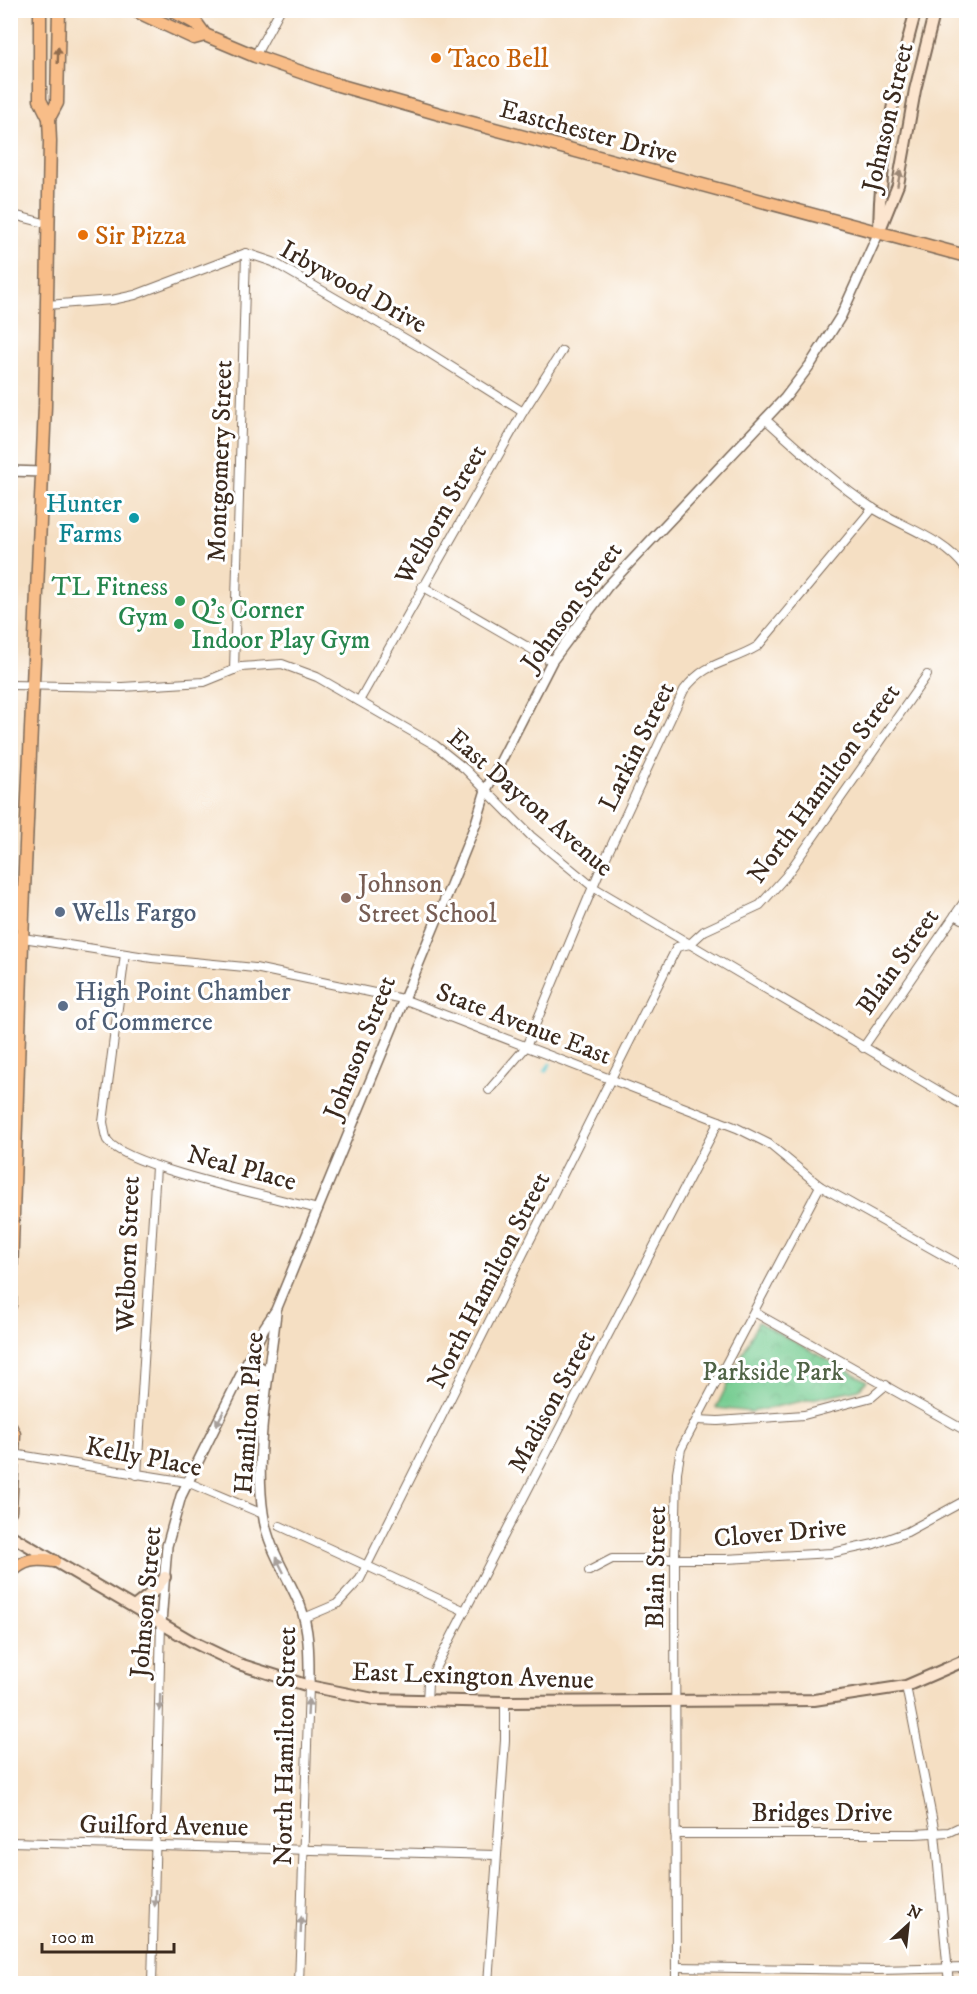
<svg xmlns="http://www.w3.org/2000/svg" width="977" height="1994" font-family="'IM FELL DW Pica',serif">
	<style>
		.park { fill: url(#park-crowns); stroke: #587b58; stroke-width: 1.5 }
		.lines { fill: none; stroke-linecap: round; stroke-linejoin: round }
		.stream { stroke: #5dcad2; stroke-width: 3 }
		.minor-casing { stroke: #7c6958; stroke-width: 10 }
		.tertiary-casing { stroke: #7c6958; stroke-width: 12 }
		.secondary-casing { stroke: #7c6958; stroke-width: 14 }
		.primary-casing { stroke: #7c6958; stroke-width: 15 }
		.minor { stroke: #fff; stroke-width: 8 }
		.tertiary { stroke: #fff; stroke-width: 9 }
		.secondary { stroke: #fce5cf; stroke-width: 10 }
		.primary { stroke: #f8bd88; stroke-width: 12 }
		.oneway { fill: #906c4e }
		.oneway2 { fill: #9c8876 }
		.oneway3 { fill: #a79f9a }
		.food-dot { fill: #e8710a; stroke: #fff; stroke-width: 2 }
		.culture-dot { fill: #0f9aa8; stroke: #fff; stroke-width: 2 }
		.leisure-dot { fill: #2e9e5b; stroke: #fff; stroke-width: 2 }
		.education-dot { fill: #8d6e63; stroke: #fff; stroke-width: 2 }
		.service-dot { fill: #5c6f8a; stroke: #fff; stroke-width: 2 }
		.labels { text-anchor: middle; stroke-width: 6; stroke-linejoin: round; paint-order: stroke }
		.food-label { font-size: 26px; fill: #c56008; stroke: #fff; text-anchor: start }
		.street-label { font-size: 26px; fill: #3b2a1e; stroke: #fff }
		.culture-label { font-size: 26px; fill: #0d838f; stroke: #fff; text-anchor: end }
		.leisure-label { font-size: 26px; fill: #27864d; stroke: #fff; text-anchor: end }
		.education-label { font-size: 26px; fill: #785e54; stroke: #fff; text-anchor: start }
		.service-label { font-size: 26px; fill: #4e5e75; stroke: #fff; text-anchor: start }
		.park-label { font-size: 26px; fill: #506346; stroke: #fff }
	</style>
	<defs>
		<pattern id="park-crowns" width="20" height="18" patternUnits="userSpaceOnUse" patternTransform="scale(1.5)"><rect width="20" height="18" fill="#76cc91"/><path d="M2 6a3 3 0 1 1 6 0M12 15a3 3 0 1 1 6 0" fill="none" stroke="#67af7d"/></pattern>
	</defs>
	<rect width="100%" height="100%" fill="#fff"/>
	<filter id="ink" filterUnits="userSpaceOnUse"><feTurbulence type="fractalNoise" baseFrequency=".0167" numOctaves="2"/><feDisplacementMap in="SourceGraphic" scale="12" xChannelSelector="R" yChannelSelector="G"/><feConvolveMatrix kernelMatrix="1 2 1 2 8 2 1 2 1" color-interpolation-filters="sRGB"/></filter>
	<filter id="wash" filterUnits="userSpaceOnUse"><feTurbulence type="fractalNoise" baseFrequency=".008" numOctaves="4" result="noise"/><feDisplacementMap in="SourceGraphic" scale="24" xChannelSelector="R" yChannelSelector="G"/><feGaussianBlur stdDeviation="1.35" result="paint"/><feColorMatrix in="noise" values="0 0 0 0 0 0 0 0 0 0 0 0 0 0 0 0 0 1.4 0 .05"/><feComposite in="paint" operator="in"/></filter>
	<g filter="url(#wash)">
		<rect width="100%" height="100%" fill="#f5dfc3"/>
		<path class="park" d="M758,1322L867,1381L859,1389L751,1412L716,1408Z"/>
		<g class="lines">
			<path class="stream" d="M545,1071L550,1064"/>
		</g>
	</g>
	<g filter="url(#ink)">
		<g class="lines">
			<g class="minor-casing">
				<g id="minor">
					<path d="M255,56L280,10"/>
					<path d="M10,214L48,224"/>
					<path d="M47,305L112,300L135,295L246,253L273,262L423,349L523,412"/>
					<path d="M765,419C799,449 832,481 871,507C902,527 944,538 966,569"/>
					<path d="M422,586L552,661"/>
					<path d="M234,670L246,253"/>
					<path d="M10,685L122,687L204,682L241,667L282,664L317,677L435,745L465,769L531,836L593,887L966,1107"/>
					<path d="M359,701L523,412L562,351"/>
					<path d="M955,915L966,921"/>
					<path d="M10,936L152,958L255,968L403,999L737,1128L769,1144L820,1186L966,1268"/>
					<path d="M125,954L103,1122C104,1127 105,1136 107,1140C125,1167 281,1199 318,1209"/>
					<path d="M863,1048L966,899"/>
					<path d="M489,1090L526,1047L600,870L684,690C707,660 728,664 758,646L873,508"/>
					<path d="M754,1312L966,1431"/>
					<path d="M697,1420L718,1421L804,1415L872,1397L886,1385"/>
					<path d="M13,1454L187,1482L263,1514"/>
					<path d="M137,1475L156,1167"/>
					<path d="M280,1526L465,1611"/>
					<path d="M589,1571L612,1559H726L832,1553L874,1544L907,1532L966,1500"/>
					<path d="M304,1618L337,1604L360,1579L677,947L690,944L704,931L760,905L786,876L927,675"/>
					<path d="M906,1686L935,1833L949,1984"/>
					<path d="M427,1702L428,1682L719,1121"/>
					<path d="M675,1834H915L949,1832L966,1824"/>
					<path d="M10,1842L496,1855"/>
					<path d="M676,1967L878,1970L966,1968"/>
					<path d="M152,1984L161,1623"/>
					<path d="M299,1984L309,1686"/>
					<path d="M488,1984L505,1740V1702"/>
					<path d="M676,1984L675,1559L677,1472L681,1449L820,1186"/>
				</g>
			</g>
			<g class="tertiary-casing">
				<g id="tertiary">
					<path d="M10,471L42,472"/>
					<path d="M276,1313C269,1374 254,1451 263,1513C267,1547 287,1574 300,1605C310,1631 309,1659 309,1686"/>
					<path d="M249,1360L262,1368L265,1381"/>
					<path d="M161,1623L167,1546L181,1496L264,1328L276,1310L449,890L476,823L486,790L552,661L607,587L785,398L810,365L841,316L879,232"/>
				</g>
			</g>
			<g class="secondary-casing">
				<g id="secondary">
					<path d="M879,229C880,154 896,82 916,10"/>
					<path d="M879,232L898,185L915,90L935,10"/>
					<path d="M10,1535L193,1642L239,1664L309,1686L374,1699L505,1702L814,1700L906,1686L966,1660"/>
					<path d="M134,1607L154,1591L165,1577"/>
				</g>
			</g>
			<g class="primary-casing">
				<g id="primary">
					<path d="M134,10L194,38L205,35"/>
					<path d="M171,10L197,24L205,35L255,56L338,85L450,117L966,256"/>
					<path d="M49,118L57,103L59,10"/>
					<path d="M10,1305L23,914L45,406L50,141L49,118L40,100V10"/>
					<path d="M10,1426L14,1434L10,1511"/>
					<path d="M10,1573C24,1559 35,1558 54,1561"/>
				</g>
			</g>
			<use href="#minor" class="minor"/>
			<use href="#tertiary" class="tertiary"/>
			<use href="#secondary" class="secondary"/>
			<use href="#primary" class="primary"/>
		</g>
		<defs><path id="oneway-solid" d="M-6-.8H1V-3.2L6.5 0L1 3.2V.8H-6Z" transform="scale(1.5)"/></defs>
		<use class="oneway" href="#oneway-solid" transform="translate(58 55) rotate(-88)"/>
		<use class="oneway2" href="#oneway-solid" transform="translate(899 178) rotate(-79)"/>
		<g class="oneway3">
			<use href="#oneway-solid" transform="translate(220 1418) rotate(118)"/>
			<use href="#oneway-solid" transform="translate(280 1565) rotate(-116)"/>
			<use href="#oneway-solid" transform="translate(160 1703) rotate(91)"/>
			<use href="#oneway-solid" transform="translate(308 1707) rotate(-87)"/>
			<use href="#oneway-solid" transform="translate(155 1898) rotate(92)"/>
			<use href="#oneway-solid" transform="translate(301 1925) rotate(-88)"/>
		</g>
	</g>
	<g class="food-dot">
		<circle cx="436" cy="58" r="6"/>
		<circle cx="83" cy="235" r="6"/>
	</g>
	<circle class="culture-dot" cx="134" cy="518" r="6"/>
	<g class="leisure-dot">
		<circle cx="180" cy="601" r="6"/>
		<circle cx="179" cy="624" r="6"/>
	</g>
	<circle class="education-dot" cx="346" cy="898" r="6"/>
	<g class="service-dot">
		<circle cx="60" cy="912" r="6"/>
		<circle cx="63" cy="1006" r="6"/>
	</g>
	<g class="labels">
		<g class="food-label">
			<text x="448" y="67">Taco Bell</text>
			<text x="95" y="244">Sir Pizza</text>
		</g>
		<g class="street-label">
			<text transform="translate(887 117) rotate(-77)" y="9">Johnson Street</text>
			<text transform="translate(589 131) rotate(15)" y="9">Eastchester Drive</text>
			<text transform="translate(354 286) rotate(29)" y="9">Irbywood Drive</text>
			<text transform="translate(219 461) rotate(-88)" y="9">Montgomery Street</text>
			<text transform="translate(440 514) rotate(-60)" y="9">Welborn Street</text>
			<text transform="translate(571 606) rotate(-54)" y="9">Johnson Street</text>
			<text transform="translate(636 746) rotate(-64)" y="9">Larkin Street</text>
			<text transform="translate(823 783) rotate(-54)" y="9">North Hamilton Street</text>
			<text transform="translate(531 802) rotate(41)" y="9">East Dayton Avenue</text>
			<text transform="translate(897 961) rotate(-55)" y="9">Blain Street</text>
			<text transform="translate(524 1023) rotate(21)" y="9">State Avenue East</text>
			<text transform="translate(359 1047) rotate(-68)" y="9">Johnson Street</text>
			<text transform="translate(242 1167) rotate(15)" y="9">Neal Place</text>
			<text transform="translate(127 1254) rotate(-88)" y="9">Welborn Street</text>
			<text transform="translate(488 1280) rotate(-63)" y="9">North Hamilton Street</text>
			<text transform="translate(551 1401) rotate(-62)" y="9">Madison Street</text>
			<text transform="translate(248 1413) rotate(-86)" y="9">Hamilton Place</text>
			<text transform="translate(144 1456) rotate(11)" y="9">Kelly Place</text>
			<text transform="translate(780 1532) rotate(-5)" y="9">Clover Drive</text>
			<text transform="translate(655 1567) rotate(-89)" y="9">Blain Street</text>
			<text transform="translate(145 1602) rotate(-85)" y="9">Johnson Street</text>
			<text transform="translate(473 1675) rotate(2)" y="9">East Lexington Avenue</text>
			<text transform="translate(284 1746) rotate(-89)" y="9">North Hamilton Street</text>
			<text x="822" y="1821">Bridges Drive</text>
			<text transform="translate(164 1825) rotate(1)" y="9">Guilford Avenue</text>
		</g>
		<g class="culture-label">
			<text x="122" y="512">Hunter<tspan x="122" dy="30">Farms</tspan></text>
		</g>
		<g class="leisure-label">
			<text x="168" y="595">TL Fitness<tspan x="168" dy="30">Gym</tspan></text>
			<text x="191" y="618" text-anchor="start">Q's Corner<tspan x="191" dy="30">Indoor Play Gym</tspan></text>
		</g>
		<g class="education-label">
			<text x="358" y="892">Johnson<tspan x="358" dy="30">Street School</tspan></text>
		</g>
		<g class="service-label">
			<text x="72" y="921">Wells Fargo</text>
			<text x="75" y="1000">High Point Chamber<tspan x="75" dy="30">of Commerce</tspan></text>
		</g>
		<g class="park-label">
			<text x="773" y="1380">Parkside Park</text>
		</g>
	</g>
	<rect width="977" height="1994" fill="none" stroke="#fff" stroke-width="36"/>
	<g transform="translate(908 1925) rotate(27)" stroke="#ffffff" stroke-width="4.5" paint-order="stroke">
	<path d="M0-4.5L10 22L0 15L-10 22Z" fill="#3b2a1e"/>
	<text y="-9" font-size="16" font-weight="bold" text-anchor="middle" fill="#3b2a1e">N</text>
	</g>
	<path d="M42 1943v9h132v-9" fill="none" stroke="#3b2a1e" stroke-width="3"/>
	<text x="51" y="1943" font-size="18" fill="#3b2a1e" stroke="#ffffff" stroke-width="4.5" paint-order="stroke">100 m</text>
</svg>
